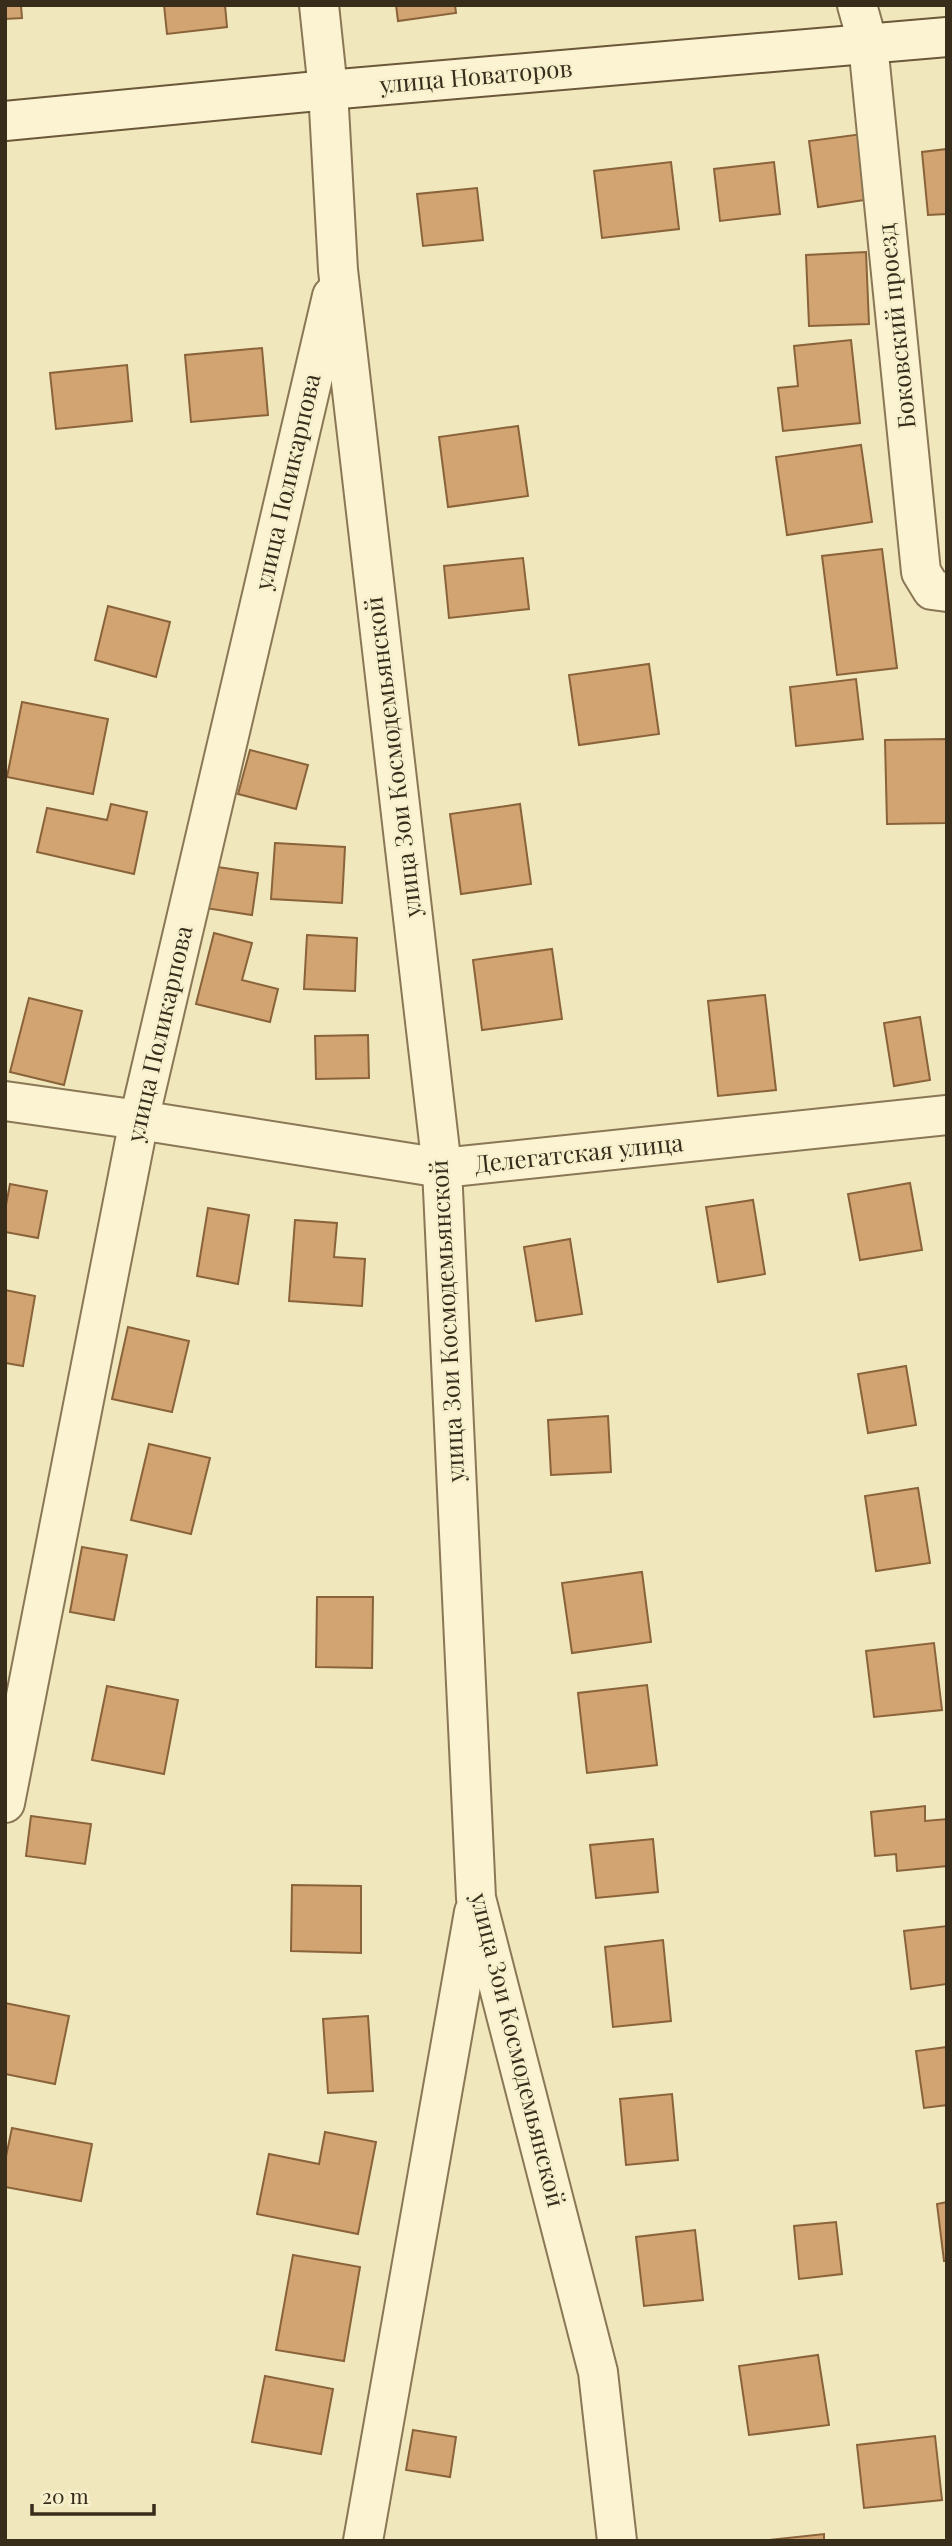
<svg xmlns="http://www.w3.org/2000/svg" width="952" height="2546" font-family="'Playfair Display',serif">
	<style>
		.building { fill: #d1a471; stroke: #8a633a; stroke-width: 2 }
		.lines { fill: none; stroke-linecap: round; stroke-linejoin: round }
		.street-casing { stroke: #8a7755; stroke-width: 42 }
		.secondary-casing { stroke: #6b5839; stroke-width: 42 }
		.street { stroke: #fbf3d1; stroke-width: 38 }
		.secondary { stroke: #fbf3d1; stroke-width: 38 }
		.labels { text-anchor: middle; stroke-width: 5; stroke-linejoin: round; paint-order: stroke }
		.street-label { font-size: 24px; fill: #382c1b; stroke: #f7f0cd }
	</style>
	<rect width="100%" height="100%" fill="#f0e7bd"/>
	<g class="building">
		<path d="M5,5H21L22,18L5,19Z"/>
		<path d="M164,5H225L227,27L167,34Z"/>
		<path d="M396,5H455L456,13L398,21Z"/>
		<path d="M862,134L871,199L818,207L809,141Z"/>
		<path d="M947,149V214L928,215L922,152Z"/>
		<path d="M671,162L679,229L602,238L594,171Z"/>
		<path d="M774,162L780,214L720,221L714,169Z"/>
		<path d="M477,188L483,240L423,246L417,194Z"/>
		<path d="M866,252L869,324L809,326L806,255Z"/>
		<path d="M851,340L860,423L783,431L778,388L798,386L794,346Z"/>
		<path d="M262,348L268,415L191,422L185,355Z"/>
		<path d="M127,365L132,421L56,429L50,373Z"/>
		<path d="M518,426L528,496L448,507L439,437Z"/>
		<path d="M861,445L872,522L787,535L776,457Z"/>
		<path d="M882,549L897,668L837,675L822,556Z"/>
		<path d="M523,558L529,609L449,618L444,566Z"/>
		<path d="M108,606L170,622L156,677L95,660Z"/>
		<path d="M649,664L659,734L579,745L569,675Z"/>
		<path d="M856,679L863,739L796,746L790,687Z"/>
		<path d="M22,702L108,719L93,794L7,777Z"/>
		<path d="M947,739V823L887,824L885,740Z"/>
		<path d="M250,750L308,765L296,809L238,794Z"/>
		<path d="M111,804L147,812L134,874L37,852L47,808L107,820Z"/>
		<path d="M520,804L531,884L461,894L450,814Z"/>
		<path d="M275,843L345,847L342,903L271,899Z"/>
		<path d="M211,866L258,873L252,915L205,908Z"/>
		<path d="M214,933L252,943L242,980L278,989L270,1022L196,1004Z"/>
		<path d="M307,935L357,938L355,991L304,989Z"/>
		<path d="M552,949L562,1019L482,1030L473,960Z"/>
		<path d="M765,995L776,1090L718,1096L708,1001Z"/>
		<path d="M29,998L82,1011L64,1085L10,1072Z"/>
		<path d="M920,1017L930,1080L894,1086L884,1023Z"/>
		<path d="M368,1035L369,1078L316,1079L315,1036Z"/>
		<path d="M910,1183L922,1250L860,1260L848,1194Z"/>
		<path d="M10,1184L47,1191L38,1238L5,1232V1210Z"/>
		<path d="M753,1200L765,1274L718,1282L706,1207Z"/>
		<path d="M208,1208L249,1215L238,1284L197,1276Z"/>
		<path d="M295,1220L337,1223L334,1257L365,1259L362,1306L289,1301Z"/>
		<path d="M570,1239L582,1314L536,1321L524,1247Z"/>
		<path d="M5,1290L35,1296L23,1366L5,1363Z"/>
		<path d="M128,1327L189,1341L172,1412L112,1399Z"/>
		<path d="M906,1366L916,1425L868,1433L858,1374Z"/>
		<path d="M608,1416L611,1472L551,1475L548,1420Z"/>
		<path d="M149,1444L210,1458L191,1534L131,1520Z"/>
		<path d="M918,1488L930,1563L876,1571L865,1496Z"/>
		<path d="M82,1547L127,1555L114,1620L70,1612Z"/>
		<path d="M642,1572L651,1642L572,1653L562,1583Z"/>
		<path d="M317,1597H373L372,1668L316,1667Z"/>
		<path d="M934,1643L942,1710L874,1717L866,1651Z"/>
		<path d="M647,1685L657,1765L587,1773L578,1693Z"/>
		<path d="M107,1686L178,1700L164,1774L92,1760Z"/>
		<path d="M925,1806V1821L947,1819V1866L897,1871L896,1854L875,1856L871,1812Z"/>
		<path d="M31,1816L91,1824L85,1864L26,1856Z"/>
		<path d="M653,1839L658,1892L596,1898L590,1845Z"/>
		<path d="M292,1885L361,1886V1953L291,1951Z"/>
		<path d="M947,1926V1984L911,1989L904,1931Z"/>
		<path d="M663,1940L671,2021L613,2027L605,1947Z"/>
		<path d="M5,2003L69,2016L55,2084L5,2074Z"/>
		<path d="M368,2016L373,2091L328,2093L323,2019Z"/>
		<path d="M947,2047V2105L924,2108L916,2051Z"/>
		<path d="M672,2094L678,2160L626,2165L620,2099Z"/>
		<path d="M12,2128L92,2144L81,2201L5,2187V2161Z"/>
		<path d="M325,2132L376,2142L358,2234L257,2214L269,2154L319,2164Z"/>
		<path d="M947,2202V2261H944L937,2204Z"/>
		<path d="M836,2222L842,2274L799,2279L794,2226Z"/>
		<path d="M695,2230L703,2300L644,2306L636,2237Z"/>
		<path d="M293,2255L360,2267L344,2361L276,2350Z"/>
		<path d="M818,2355L829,2425L749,2435L739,2366Z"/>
		<path d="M265,2376L333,2389L321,2454L252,2442Z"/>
		<path d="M413,2430L456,2437L450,2477L406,2470Z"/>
		<path d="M935,2436L942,2500L864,2508L857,2445Z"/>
		<path d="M824,2534V2541H760Z"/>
	</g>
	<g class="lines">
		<g class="street-casing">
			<g id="street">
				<path d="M319,5L328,90L338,270L442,1168L476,1898L598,2372L617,2541"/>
				<path d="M857,5L868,44L921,572L932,590L947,592"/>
				<path d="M5,1101L139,1120L442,1168L947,1115"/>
				<path d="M5,1803L139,1120L332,296"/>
				<path d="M363,2541L474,1912"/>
			</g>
		</g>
		<g class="secondary-casing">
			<path id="secondary" d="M5,121L328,90L947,37"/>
		</g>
		<use href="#street" class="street"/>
		<use href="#secondary" class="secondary"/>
	</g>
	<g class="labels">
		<g class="street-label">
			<text transform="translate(476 77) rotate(-5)" y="8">улица Новаторов</text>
			<text transform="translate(897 326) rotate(-96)" y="8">Боковский проезд</text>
			<text transform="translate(288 482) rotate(-77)" y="8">улица Поликарпова</text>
			<text transform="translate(394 757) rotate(-97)" y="8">улица Зои Космодемьянской</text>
			<text transform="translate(160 1034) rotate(-77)" y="8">улица Поликарпова</text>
			<text transform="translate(579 1154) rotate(-6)" y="8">Делегатская улица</text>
			<text transform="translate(448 1321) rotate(-93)" y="8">улица Зои Космодемьянской</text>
			<text transform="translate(517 2050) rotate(76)" y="8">улица Зои Космодемьянской</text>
		</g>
	</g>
	<rect width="952" height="2546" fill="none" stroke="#382c1b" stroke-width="14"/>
	<path d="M32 2504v10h122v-10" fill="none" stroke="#382c1b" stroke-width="3.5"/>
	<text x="42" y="2504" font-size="21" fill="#382c1b" stroke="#f7f0cd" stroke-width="5" paint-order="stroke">20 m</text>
</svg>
